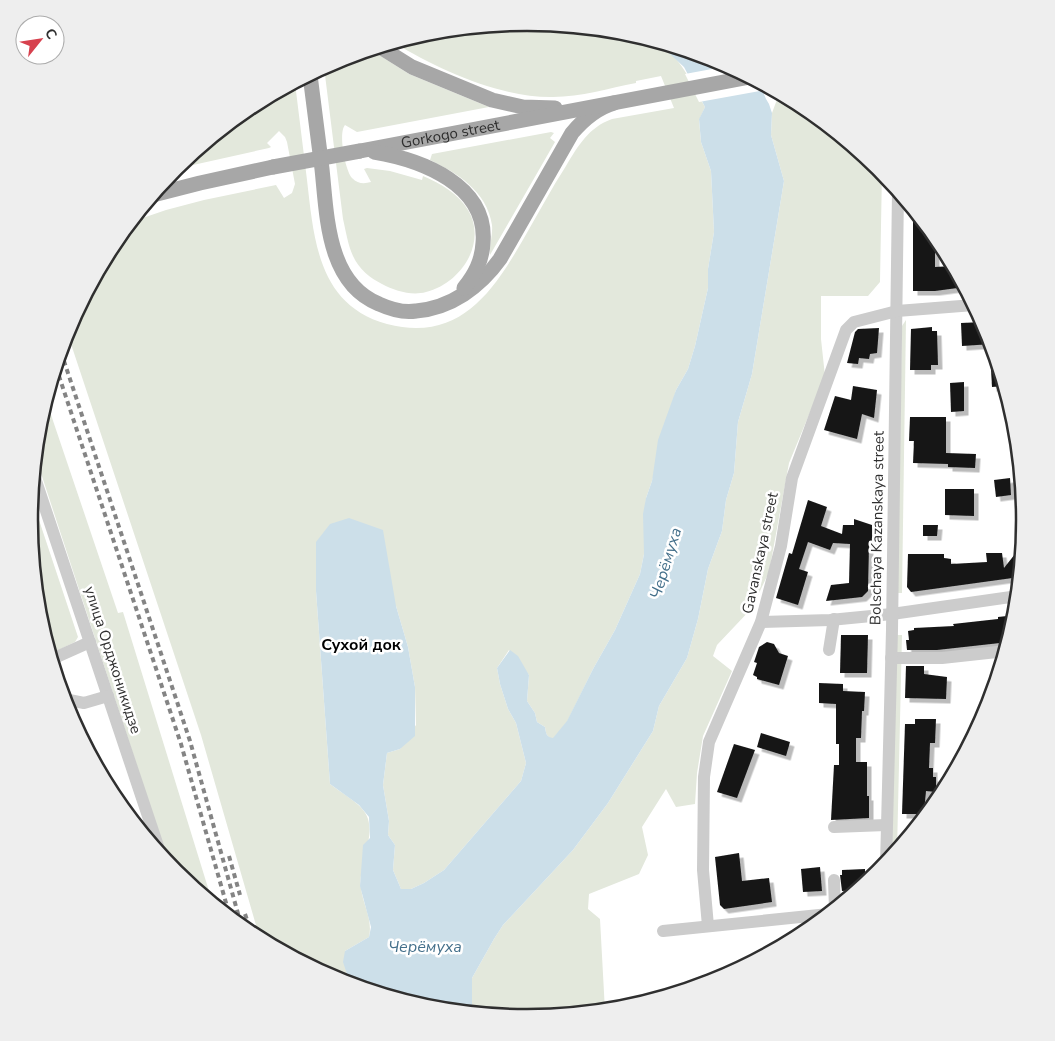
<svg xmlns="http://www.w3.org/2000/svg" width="1055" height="1041" font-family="'Nunito Sans',sans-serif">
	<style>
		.green { fill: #e3e8dc }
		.water { fill: #ccdfe9 }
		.pier { fill: #fff }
		.building { fill: #161616; filter: url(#shadow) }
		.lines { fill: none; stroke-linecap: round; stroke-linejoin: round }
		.minor { stroke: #ccc; stroke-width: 12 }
		.major { stroke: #a7a7a7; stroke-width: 15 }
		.rail { stroke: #848484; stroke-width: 4; stroke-dasharray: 5 4; stroke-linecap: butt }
		.major-bridge { stroke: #a7a7a7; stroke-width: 15 }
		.labels { text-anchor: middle; stroke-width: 5; stroke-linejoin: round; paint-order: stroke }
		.street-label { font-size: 15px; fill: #2f2f2f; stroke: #fff }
		.water-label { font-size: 16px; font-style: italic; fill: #44708b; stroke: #fff }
		.neighbourhood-label { font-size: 16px; font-weight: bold; fill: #000; stroke: #fff }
		.rim { fill: none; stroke: #2f2f2f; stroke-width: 2.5 }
	</style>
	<defs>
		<filter id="shadow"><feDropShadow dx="4.5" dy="4.5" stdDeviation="0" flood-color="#0004"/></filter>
	</defs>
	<rect width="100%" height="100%" fill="#fff"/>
	<g class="green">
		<path d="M528,23C557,25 642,29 662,45C683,62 693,85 705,107L699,120L701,142L711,171L714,232L708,269V288L695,346L688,369L676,390L652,481L646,498L644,554L640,574L615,630L593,669L567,722L553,739C546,737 546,733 545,727L537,722L535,713L527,701L529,675L509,650L497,668L500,684L508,709L516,723L526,763L521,781L444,870L424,883L411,889H401L393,870L395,845L388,835L389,821L383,785L387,753L400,749L416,725L415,687L408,647L396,606L316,591L330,784C365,810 377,810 365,857C363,867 359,878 361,888C363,905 373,920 369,937L345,951L347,974L356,986L337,980L260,939L201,735L67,332L114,244L131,222L166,210L204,200L276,185L284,198L292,193L295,184L287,142L285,137L279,131L267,143L271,147L269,148L175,169L251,106L295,83C299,115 303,148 307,180C314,240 318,305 387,324C459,343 493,292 524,238C538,214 551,189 566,166C578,146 589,127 612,119L674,108L661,76L636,81V83C609,88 581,97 553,97C502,98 438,70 395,43L431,32Z"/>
		<path d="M371,50L409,74L489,107L357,132L345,125C338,133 345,170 352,178C358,184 364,184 371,182L364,169L367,168L390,171L422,180L423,176C441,184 458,193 468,210C488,243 460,284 426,292C412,296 395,291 382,284C370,278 359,269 353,256C348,245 346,232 343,219L324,67L337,60Z"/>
		<path d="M779,94H781L804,107L882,171L880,282L868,296H821V339L825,376L789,463L769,572L752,608L717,645L713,656L732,671L703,736L697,773L695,804L676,807L666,789L642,827L648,855L639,874L589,894L588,909L600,919L605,1011L527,1018L472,1013V978L494,939L503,925L573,850L608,803L653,731L659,706L687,658L698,619L708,569L722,531L726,500L734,473L738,422L752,374L784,181L771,135L772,113Z"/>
		<path d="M551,132L554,133L550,138L555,142L490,255C489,246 493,235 492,225C487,191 457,173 430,160L432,154Z"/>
		<path d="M906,320L902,593H897L902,326Z"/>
		<path d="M46,400L118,613L123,612L213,904L175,872L170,867L36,458L39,423Z"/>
		<path d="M32,499L78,637L75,642L50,654L39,617L30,520Z"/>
		<path d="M896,635H902L897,851L891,859Z"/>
	</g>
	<path class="water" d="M657,42L718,61L759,82L766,99L769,104L772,113L771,135L784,181L752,374L738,422L734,473L726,500L722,531L708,569L698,619L687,658L659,706L653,731L608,803L573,850L503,925L494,939L472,978V1013L430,1009L356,986L347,974L343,962L345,951L369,937L371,927L360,886L363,845L370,838L369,817L359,805L330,784L316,591V542L330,524L349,518L383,530L396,606L408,647L415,687V736L400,749L387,753L383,785L389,821L388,835L395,845L393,870L401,889H411L424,883L444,870L521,781L526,763L516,723L508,709L500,684L497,668L510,650L518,656L529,675L527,701L535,713L537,722L545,727C546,733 546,737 553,738L567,721L593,669L615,630L640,574L644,554L643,514L646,498L652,481L658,440L676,390L688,369L695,346L708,288V269L714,232L711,171L701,142L699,119L705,107L684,67Z"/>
	<path class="pier" d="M728,66L763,84L765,90L699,102L685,74Z"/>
	<g class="building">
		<path d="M913,210L935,236V267L953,266L965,287L935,291H913Z"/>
		<path d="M983,322L992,344L962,346L961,323Z"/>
		<path d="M932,327V331H937L938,365H931V370H910L911,329Z"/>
		<path d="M879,328L877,353L870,354L869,359L859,358L858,364L847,363L855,332L858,329Z"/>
		<path d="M994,350L1005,386L992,387L990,351Z"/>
		<path d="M964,382V411L951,412L950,383Z"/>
		<path d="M853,386L877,390L874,418L862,414L857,439L824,430L835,396L851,400Z"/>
		<path d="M910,417H946V453L976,454L975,468L948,467V464L913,463L914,441H909Z"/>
		<path d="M1010,478L1011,495L996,497L994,480Z"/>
		<path d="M945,489H974V516L945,515Z"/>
		<path d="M808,500L827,507L821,526L842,534L843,525H854V519L872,525V545H869L868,591L862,597L826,601L831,585L849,583L850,544L833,543L830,550L808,542L799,569L808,572L798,605L776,598L789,553L792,554Z"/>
		<path d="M923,525H938L937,536H923Z"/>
		<path d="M1023,544L1020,577L911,592L907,587L908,554H944V558L951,559V564L987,562L986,553H1002L1004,568Z"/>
		<path d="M1016,615L1009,642L937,650H907L906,640H909L908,631L914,630V628L954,626L953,624L998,619V617Z"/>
		<path d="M841,635H868L867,673H840Z"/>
		<path d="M767,642L774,644L779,653L788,656L779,685L757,679V677L753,675L757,663L754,662L759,647Z"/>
		<path d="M906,666H924V674L947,677L946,699L905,698Z"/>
		<path d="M819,683L843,684V691L865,692L864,711H862L861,738H856V762H867V796H869V818L831,820L834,765H839V744H836V704L819,703Z"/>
		<path d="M915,719H936L935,743H930L929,768H933V777H936V792L926,791L924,812H923V814H902L905,724H915Z"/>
		<path d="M761,733L790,742L786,756L757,747Z"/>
		<path d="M734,744L755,750L737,798L717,792Z"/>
		<path d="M739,853L742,881L769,878L772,902L724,909L720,905L715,857Z"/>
		<path d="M820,867L822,891L803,892L801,869Z"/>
		<path d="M865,869V884L858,890L842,891L840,875H842V870Z"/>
	</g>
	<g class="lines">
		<g class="minor">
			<path d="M34,475L161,855"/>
			<path d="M761,622L830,620L892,614L1018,596"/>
			<path d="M829,650L834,619"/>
			<path d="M891,658H942L1006,651"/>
			<path d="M52,659L90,642"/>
			<path d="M64,699L84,703L108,696"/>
			<path d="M834,827L886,825"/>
			<path d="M886,865L892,630L898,191"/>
			<path d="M834,880L835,909"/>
			<path d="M708,926L703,870L704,777L709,742L761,622L781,546L792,478L846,330L854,322L897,311L974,305"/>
			<path d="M663,931L829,914"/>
		</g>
		<g class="major">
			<path d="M380,47L412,67L492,100L523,107L555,108"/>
			<path d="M310,75C314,106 318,137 322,169C327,216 327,283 379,304C390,309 404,313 416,311C451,308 480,287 500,259L572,133C583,120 597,108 614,103"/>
			<path id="s1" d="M360,151L750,77"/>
			<path d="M374,152C422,160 488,185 483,243C482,261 475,274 464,288"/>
			<path d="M153,195L200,183L273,167"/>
		</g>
		<g class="rail">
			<path d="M61,352L190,741L242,928"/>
			<path d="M56,367L181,744L230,917"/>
			<path d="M229,856L240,895"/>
			<path d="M245,914L252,935"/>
		</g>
		<path class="major-bridge" d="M273,167L360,151"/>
	</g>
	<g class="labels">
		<g class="street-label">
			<text dy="5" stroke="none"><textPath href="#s1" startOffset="92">Gorkogo street</textPath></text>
			<text transform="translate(877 528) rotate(-89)" y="5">Bolschaya Kazanskaya street</text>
			<text transform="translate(760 553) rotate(-78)" y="5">Gavanskaya street</text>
			<text transform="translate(113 660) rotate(72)" y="5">улица Орджоникидзе</text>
		</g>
		<g class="water-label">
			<text transform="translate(665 563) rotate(-73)" y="6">Черёмуха</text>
			<text x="425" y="952">Черёмуха</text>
		</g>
		<g class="neighbourhood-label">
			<text x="361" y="650">Сухой док</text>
		</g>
	</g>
	<path d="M0 0H1055V1041H0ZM38 520a489 489 0 1 1 978 0a489 489 0 1 1-978 0Z" fill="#eee" fill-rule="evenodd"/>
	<path class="rim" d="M38 520a489 489 0 1 1 978 0a489 489 0 1 1-978 0Z"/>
	<g transform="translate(40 40) rotate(60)"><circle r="24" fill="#ffffff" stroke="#acacac"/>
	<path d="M0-4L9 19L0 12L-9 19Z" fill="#d7414e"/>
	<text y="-8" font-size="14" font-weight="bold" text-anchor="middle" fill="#2f2f2f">С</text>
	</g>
</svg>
